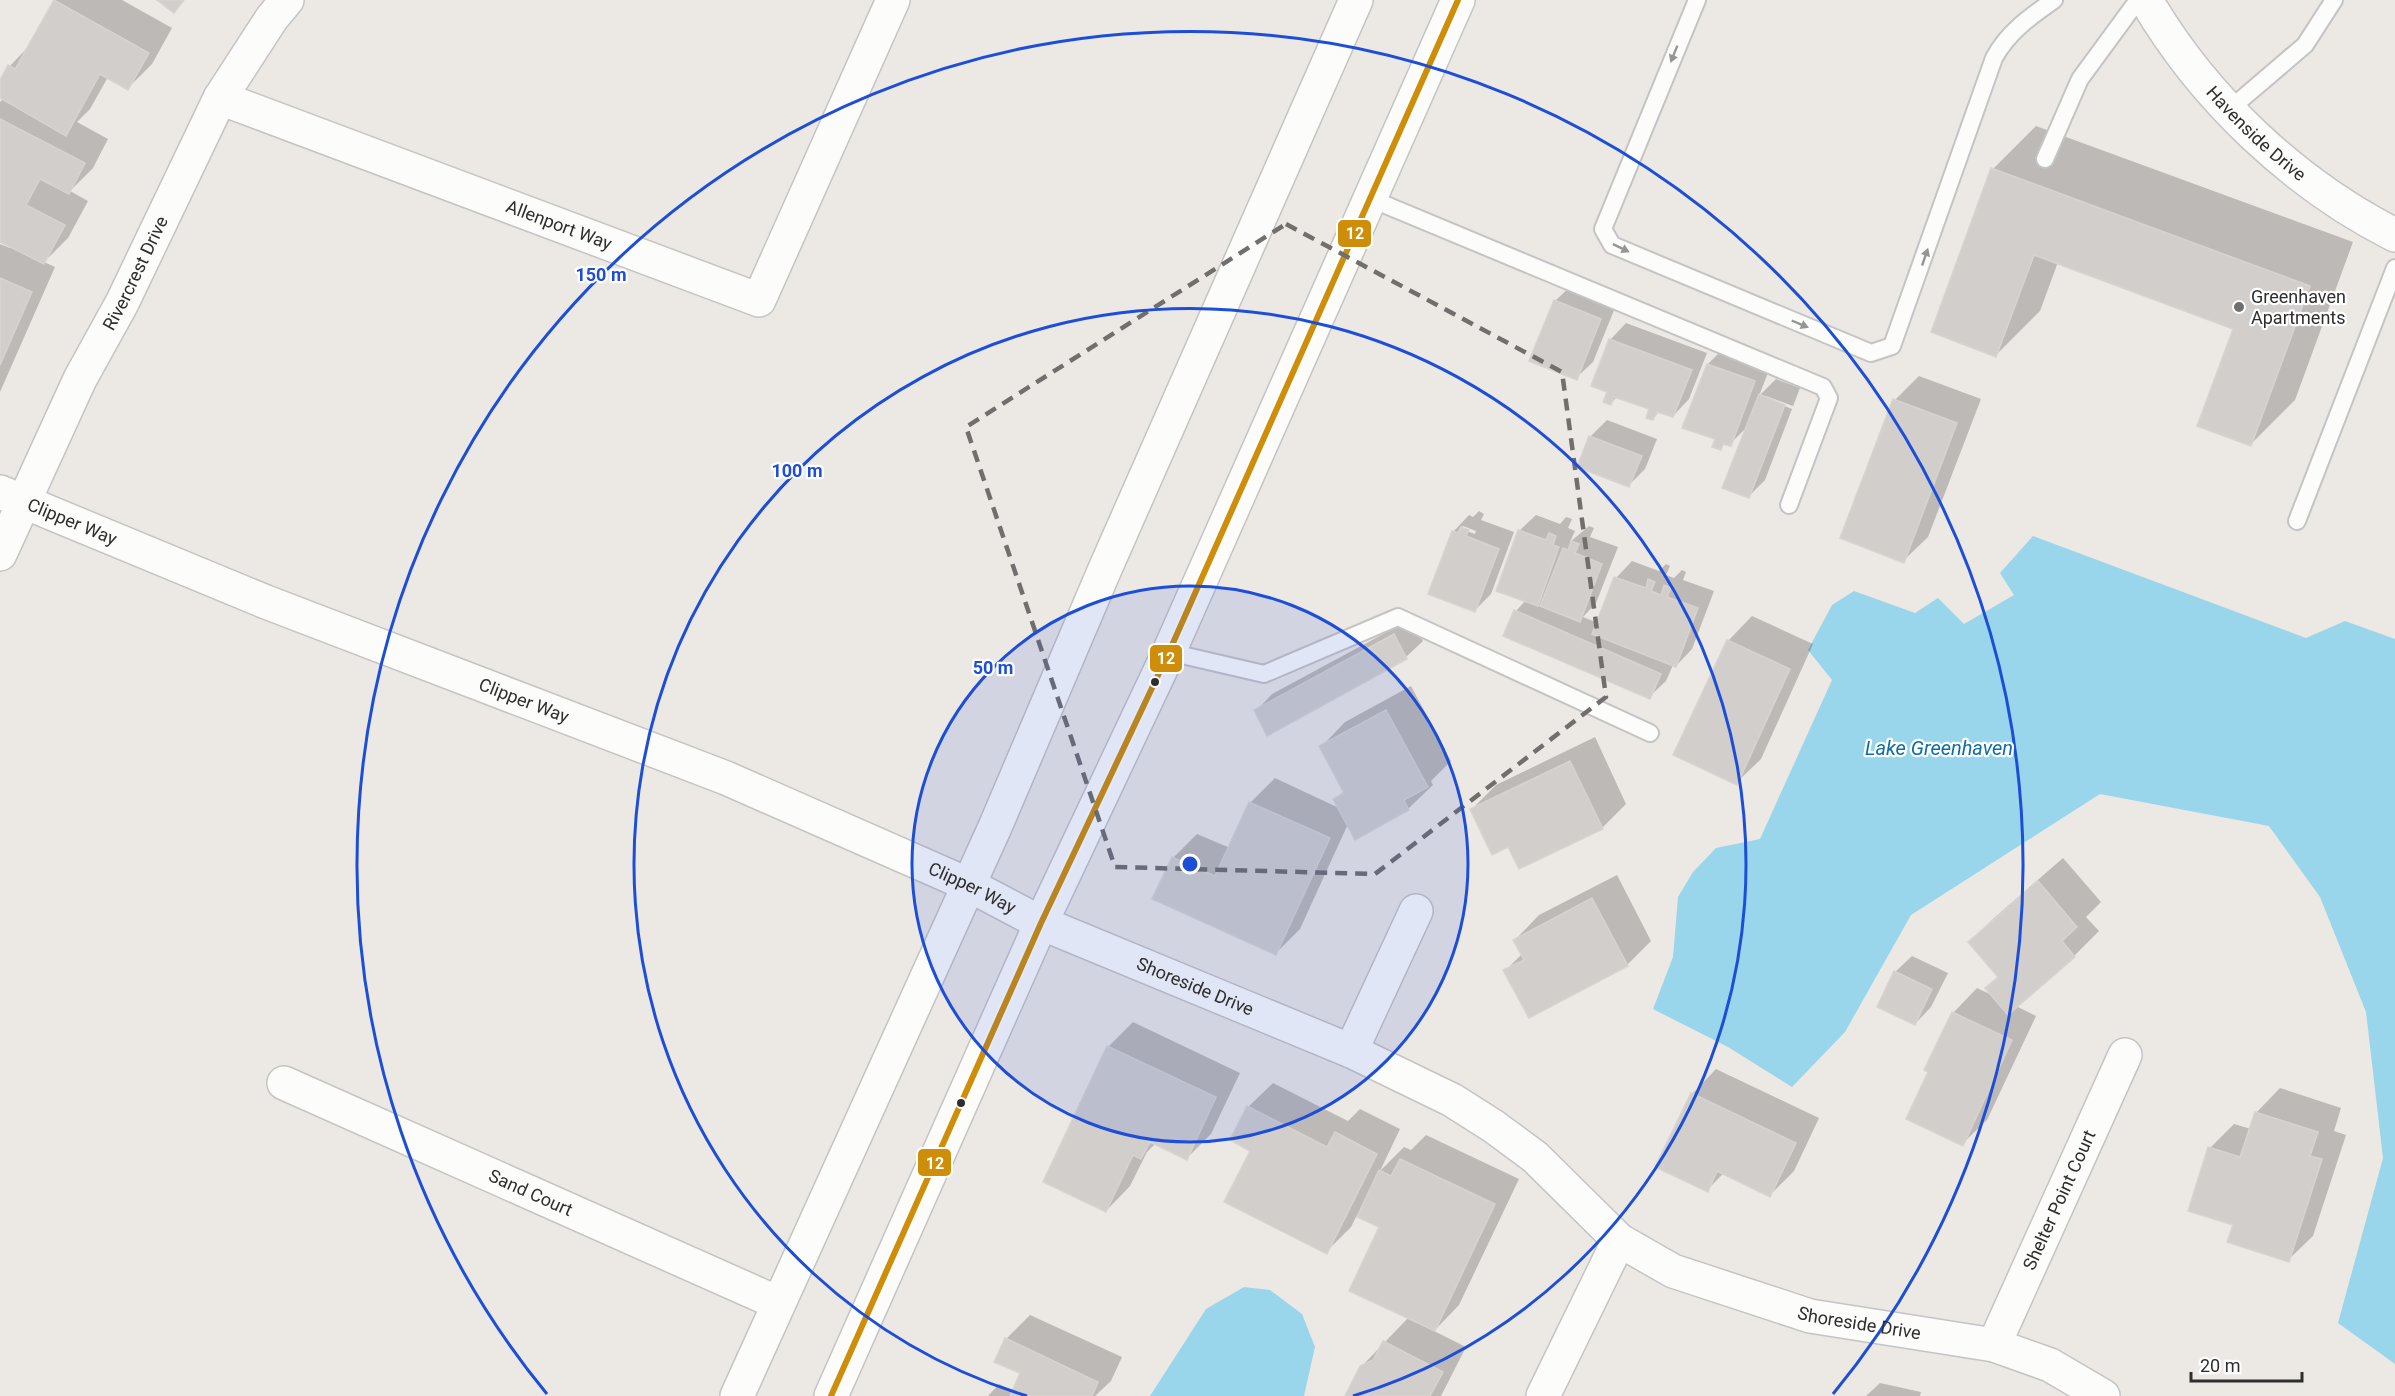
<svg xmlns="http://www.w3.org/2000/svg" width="2395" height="1396" font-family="Roboto,sans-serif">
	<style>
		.water { fill: #99d6ec }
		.shadow { fill: #0003; fill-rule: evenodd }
		.building { fill: #d1cecb; stroke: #d7d4d0; stroke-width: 1.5 }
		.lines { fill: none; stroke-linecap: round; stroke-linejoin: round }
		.service-casing { stroke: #c5c4c5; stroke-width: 20 }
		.minor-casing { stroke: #c5c4c5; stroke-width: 36 }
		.tertiary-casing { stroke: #c5c4c5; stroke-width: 36 }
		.secondary-casing { stroke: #c5c4c5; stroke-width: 36 }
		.service { stroke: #fcfcfb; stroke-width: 16 }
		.minor { stroke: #fcfcfb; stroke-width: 33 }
		.tertiary { stroke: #fcfcfb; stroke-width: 33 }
		.secondary { stroke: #fcfcfb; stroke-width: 33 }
		.bus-1-casing { stroke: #fff; stroke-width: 10 }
		.bus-1 { stroke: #cf8e09; stroke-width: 6 }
		.oneway { fill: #959594 }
		.marked { fill: none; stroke: #706f6e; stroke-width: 4.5; stroke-dasharray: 12 8; stroke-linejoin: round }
		.ring { fill: none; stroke: #1d4ed8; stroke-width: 3 }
		.poi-dot { fill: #706f6e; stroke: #fff; stroke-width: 2 }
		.bus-dot { fill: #2e2e2e; stroke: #fff; stroke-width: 2 }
		.labels { text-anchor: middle; stroke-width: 4.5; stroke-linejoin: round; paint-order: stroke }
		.street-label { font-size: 18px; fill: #2e2e2e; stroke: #fff }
		.poi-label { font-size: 18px; fill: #2e2e2e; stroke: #fff; text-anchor: start }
		.water-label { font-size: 20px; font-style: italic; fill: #0d6fa3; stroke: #fff }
		.centre { fill: #1d4ed8; stroke: #fff; stroke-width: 3 }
		.ring-label { font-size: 18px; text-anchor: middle; font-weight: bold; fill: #1d4ed8; stroke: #fff; stroke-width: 4.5; stroke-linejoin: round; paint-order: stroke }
		.line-badge { stroke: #fff; stroke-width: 2 }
		.badge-label { font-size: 16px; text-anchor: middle; font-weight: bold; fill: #fff }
	</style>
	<rect width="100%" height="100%" fill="#ece8e4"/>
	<g class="water">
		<path d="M2033,536L2306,638L2345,621L2395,639V1364L2338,1323L2383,1158L2366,1012L2320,897L2269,826L2100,794L1911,915L1845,1032L1792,1087L1728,1047L1653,1009L1673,957L1678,897L1693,872L1716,848L1760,839L1832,680L1808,650L1832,605L1854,591L1915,613L1938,598L1964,624L2014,595L2000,573Z"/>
		<path d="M1244,1287L1270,1290L1302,1314L1315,1347L1304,1396H1150L1206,1309Z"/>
	</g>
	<g class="shadow">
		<path d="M56,0H122L172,28L152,64L128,88L108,77L90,109L77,122L108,139L93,168L70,191L88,201L68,238L44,262L55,267L0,392V244L10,248L11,246L0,240V102L3,99L0,97V83L10,66L31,44Z"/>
		<path d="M2036,126L2353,242L2295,400L2251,444L2235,328L2058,262L2040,311L1996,355L1993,169Z"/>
		<path d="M1572,285L1617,303L1593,362L1576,378L1555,301Z"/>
		<path d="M1626,323L1707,353L1689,399L1673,416L1660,411L1653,418L1651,408L1618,396L1611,403L1609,392L1610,340Z"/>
		<path d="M1724,348L1771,365L1759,396L1776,379L1800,388L1765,480L1748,497L1747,427L1730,444L1726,443L1720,448L1717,438L1708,364ZM1766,396L1793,406L1792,409L1766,399Z"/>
		<path d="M1919,376L1981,399L1928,537L1903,561L1895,400Z"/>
		<path d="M1607,420L1657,439L1645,469L1629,485L1579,466L1591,436Z"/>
		<path d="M1479,511L1484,514L1481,520L1514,532L1491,594L1475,610L1453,532L1469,515L1473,517ZM1463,526L1476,531L1475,534L1461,529Z"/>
		<path d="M1536,515L1560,524L1566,517L1572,519L1568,528L1575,531L1570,542L1589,526L1594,528L1590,537L1618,547L1596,603L1583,617L1598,623L1616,578L1632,561L1659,571L1666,564L1670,566L1666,575L1674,578L1682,570L1686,572L1683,580L1714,591L1692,649L1676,666L1673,665L1666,681L1649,697L1516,611L1526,600L1519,531Z"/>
		<path d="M1752,616L1813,644L1761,759L1736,783L1728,641Z"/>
		<path d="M1411,619L1423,641L1406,657L1268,734L1256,711L1272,694Z"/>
		<path d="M1411,686L1451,761L1431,781L1433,785L1408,809L1348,824L1300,929L1276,953L1173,858L1197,834L1230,848L1250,803L1275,778L1339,808L1335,800L1345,790L1321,747L1345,722Z"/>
		<path d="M1595,737L1626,804L1602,828L1509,845L1472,809L1496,785Z"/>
		<path d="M2063,858L2101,902L2086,917L2099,931L2074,956L2016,1006L2036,1016L1987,1120L1962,1144L1930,1071L1953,1013L1977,988L1994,996L1999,976L1970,943L1994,918Z"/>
		<path d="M1617,875L1651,941L1627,965L1505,971L1522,954L1515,940L1539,915Z"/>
		<path d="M1912,956L1948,973L1931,1007L1915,1024L1895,972Z"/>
		<path d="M1133,1022L1240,1073L1211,1134L1187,1158L1156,1143L1147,1152L1130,1186L1106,1211L1108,1047Z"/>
		<path d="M1716,1069L1819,1118L1794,1171L1770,1195L1724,1173L1707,1190L1692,1094Z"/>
		<path d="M1273,1083L1348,1121L1360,1109L1400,1129L1380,1171L1404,1147L1411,1150L1426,1135L1519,1179L1459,1305L1434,1331L1466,1347L1441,1396H1346L1361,1367L1409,1317L1381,1226L1357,1215L1351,1227L1326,1252L1252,1150L1248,1107Z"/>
		<path d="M2280,1088L2341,1108L2334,1131L2346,1135L2313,1236L2288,1260L2235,1224L2210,1148L2234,1124L2251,1129L2256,1113Z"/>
		<path d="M1030,1315L1122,1357L1111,1381L1095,1396H988L999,1384L1014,1391L1022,1373L1006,1339Z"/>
		<path d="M1880,1383L1921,1392L1920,1396H1866Z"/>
	</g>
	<g class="building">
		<path d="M54,0L149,53L128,90L100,74L66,136L0,98V80L8,65L15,69Z"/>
		<path d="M157,0H184L174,13Z"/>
		<path d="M0,119L85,163L69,194L40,179L26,205L65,225L44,264L0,242Z"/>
		<path d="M1991,168L2310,286L2251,446L2197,426L2233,329L2034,255L1996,357L1931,332Z"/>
		<path d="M0,278L32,292L0,365Z"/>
		<path d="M1554,300L1601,319L1577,380L1529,361Z"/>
		<path d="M1609,339L1692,370L1673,417L1657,412L1653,420L1646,418L1649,409L1614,397L1611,405L1603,402L1607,392L1591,386Z"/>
		<path d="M1707,364L1755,381L1731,446L1723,444L1721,450L1712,447L1715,439L1682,428Z"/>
		<path d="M1759,394L1785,405L1749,498L1722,488Z"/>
		<path d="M1893,399L1957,423L1904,563L1840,538Z"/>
		<path d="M1589,436L1642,456L1629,487L1577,467Z"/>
		<path d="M1461,527L1469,530L1466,536L1499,549L1475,612L1428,594L1452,531L1458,533Z"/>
		<path d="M1518,530L1546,540L1549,533L1556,536L1553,545L1559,547L1538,606L1496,591Z"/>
		<path d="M1571,541L1579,544L1575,553L1602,564L1580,622L1540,606L1563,548L1568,550Z"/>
		<path d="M1614,577L1646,588L1648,579L1655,582L1651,591L1661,595L1664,585L1671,588L1667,597L1698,608L1676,667L1592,634Z"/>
		<path d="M1514,610L1661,674L1650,699L1503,636Z"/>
		<path d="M1394,634L1407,659L1267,736L1254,710Z"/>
		<path d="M1727,640L1790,669L1737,785L1673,755Z"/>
		<path d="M1386,710L1428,787L1404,800L1409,810L1355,840L1333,799L1344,793L1319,746Z"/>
		<path d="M1570,761L1603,829L1519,869L1508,847L1492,855L1470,809Z"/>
		<path d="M1249,802L1330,838L1276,955L1152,899L1172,857L1215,876Z"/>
		<path d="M2038,881L2077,927L2062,941L2075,957L2008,1015L1985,988L1998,977L1968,942Z"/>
		<path d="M1592,898L1628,966L1529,1018L1503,970L1524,960L1513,940Z"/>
		<path d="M1894,971L1932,989L1915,1025L1877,1007Z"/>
		<path d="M1952,1012L2012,1040L1963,1146L1906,1119L1928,1072L1924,1070Z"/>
		<path d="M1107,1046L1216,1097L1187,1160L1150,1142L1141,1159L1133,1155L1106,1212L1043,1182Z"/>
		<path d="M1691,1093L1796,1143L1770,1197L1717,1171L1708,1192L1655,1167Z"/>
		<path d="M1247,1106L1327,1147L1335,1132L1377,1154L1327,1254L1224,1202L1250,1151L1230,1140Z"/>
		<path d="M2255,1112L2318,1132L2310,1156L2322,1159L2289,1262L2227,1242L2233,1225L2188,1211L2208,1147L2240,1157Z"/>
		<path d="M1400,1159L1495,1204L1435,1331L1349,1291L1379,1227L1357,1217L1379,1170L1391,1176Z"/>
		<path d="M1005,1338L1098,1382L1092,1396H1010L1020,1373L994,1362Z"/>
		<path d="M1383,1341L1443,1372L1430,1396H1345L1360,1366L1373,1360Z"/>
	</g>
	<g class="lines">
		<g class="service-casing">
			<g id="service">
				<path d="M1697,0L1603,229L1612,245L1871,353L1892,346L1994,58C2008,32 2031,16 2054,0"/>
				<path d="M2230,109L2305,45L2334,0"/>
				<path d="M2045,159L2080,79L2138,0"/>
				<path d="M1369,198L1823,387L1829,398L1789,505"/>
				<path d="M2297,521L2395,268"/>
				<path d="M1169,652L1264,674L1398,617L1650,733"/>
			</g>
		</g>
		<g class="minor-casing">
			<g id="minor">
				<path id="s1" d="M220,98L759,300L893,0"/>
				<path id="s2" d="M0,492L266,602L726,778L967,884L1041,923L1351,1051L1452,1100L1493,1126L1535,1157L1619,1240L1673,1271L1810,1316L1994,1345L2050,1365L2103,1396"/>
				<path id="s3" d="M0,554L80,379L122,303L220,98L272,18L287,0"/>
				<path d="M1351,1051L1416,911"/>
				<path id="s4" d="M284,1083L778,1303"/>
				<path id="s5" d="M1994,1345L2125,1055"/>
				<path d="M737,1396L995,827L1105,569L1356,0"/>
				<path d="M1543,1396L1619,1240"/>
			</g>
		</g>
		<g class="tertiary-casing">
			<g id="tertiary">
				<path id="s6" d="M2146,0C2203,98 2294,184 2395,235"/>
			</g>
		</g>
		<g class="secondary-casing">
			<path id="secondary" d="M831,1396L1041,923L1169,652L1458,0"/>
		</g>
		<use href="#service" class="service"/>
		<use href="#minor" class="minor"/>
		<use href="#tertiary" class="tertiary"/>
		<use href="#secondary" class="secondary"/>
		<g class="bus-1-casing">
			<path id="bus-1" d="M831,1396L1041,923L1169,652L1458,0"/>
		</g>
		<use href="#bus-1" class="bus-1"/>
	</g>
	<defs><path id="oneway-solid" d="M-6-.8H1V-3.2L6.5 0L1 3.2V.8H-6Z" transform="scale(1.5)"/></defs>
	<g class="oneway">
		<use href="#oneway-solid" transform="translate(1674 54) rotate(112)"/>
		<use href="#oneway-solid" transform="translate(1621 248) rotate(26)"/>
		<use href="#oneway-solid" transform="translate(1925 257) rotate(-71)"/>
		<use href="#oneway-solid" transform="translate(1800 324) rotate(23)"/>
	</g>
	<path class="marked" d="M1286,224L1562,372L1606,697L1375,874L1115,867L966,427Z"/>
	<circle cx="1190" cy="864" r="278" fill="#1d4ed8" fill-opacity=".12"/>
	<g class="ring">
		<circle cx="1190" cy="864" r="278"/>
		<path d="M1027 1396A556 556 0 1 1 1353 1396"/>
		<path d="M547 1394A833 833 0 1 1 1833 1394"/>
	</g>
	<circle class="poi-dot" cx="2239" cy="307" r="6"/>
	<g class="bus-dot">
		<circle cx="1155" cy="682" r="5"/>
		<circle cx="961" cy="1103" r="5"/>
	</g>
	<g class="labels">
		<g class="street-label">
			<text dy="6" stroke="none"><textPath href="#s6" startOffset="174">Havenside Drive</textPath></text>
			<text dy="6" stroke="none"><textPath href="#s1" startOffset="362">Allenport Way</textPath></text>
			<text dy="6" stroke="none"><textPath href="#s3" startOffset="312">Rivercrest Drive</textPath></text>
			<text dy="6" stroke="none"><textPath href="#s2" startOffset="78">Clipper Way</textPath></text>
			<text dy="6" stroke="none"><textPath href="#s2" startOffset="564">Clipper Way</textPath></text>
			<text dy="6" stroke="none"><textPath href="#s2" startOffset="1050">Clipper Way</textPath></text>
			<text dy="6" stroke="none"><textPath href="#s2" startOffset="1294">Shoreside Drive</textPath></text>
			<text dy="6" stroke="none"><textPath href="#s4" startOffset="270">Sand Court</textPath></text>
			<text dy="6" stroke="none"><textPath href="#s5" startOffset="159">Shelter Point Court</textPath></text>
			<text dy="6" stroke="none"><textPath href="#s2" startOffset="2050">Shoreside Drive</textPath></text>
		</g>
		<g class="poi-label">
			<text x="2251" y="303">Greenhaven<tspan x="2251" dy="21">Apartments</tspan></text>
		</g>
		<g class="water-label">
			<text x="1939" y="755">Lake Greenhaven</text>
		</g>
	</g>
	<circle cx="1190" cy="864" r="9" class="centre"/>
	<g class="ring-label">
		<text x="601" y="281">150 m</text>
		<text x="797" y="477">100 m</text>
		<text x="993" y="674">50 m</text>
	</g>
	<g class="line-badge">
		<rect x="1337" y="219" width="35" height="29" rx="6" fill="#cf8e09"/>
		<rect x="1149" y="644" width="34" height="29" rx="6" fill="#cf8e09"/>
		<rect x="917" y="1148" width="35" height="29" rx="6" fill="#cf8e09"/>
	</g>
	<g class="badge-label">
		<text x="1355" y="239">12</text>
		<text x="1166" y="664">12</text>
		<text x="935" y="1169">12</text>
	</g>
	<path d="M2191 1372v9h111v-9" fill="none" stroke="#2e2e2e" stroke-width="3"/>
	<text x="2200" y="1372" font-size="18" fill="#2e2e2e" stroke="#ffffff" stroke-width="4.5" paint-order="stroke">20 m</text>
</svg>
